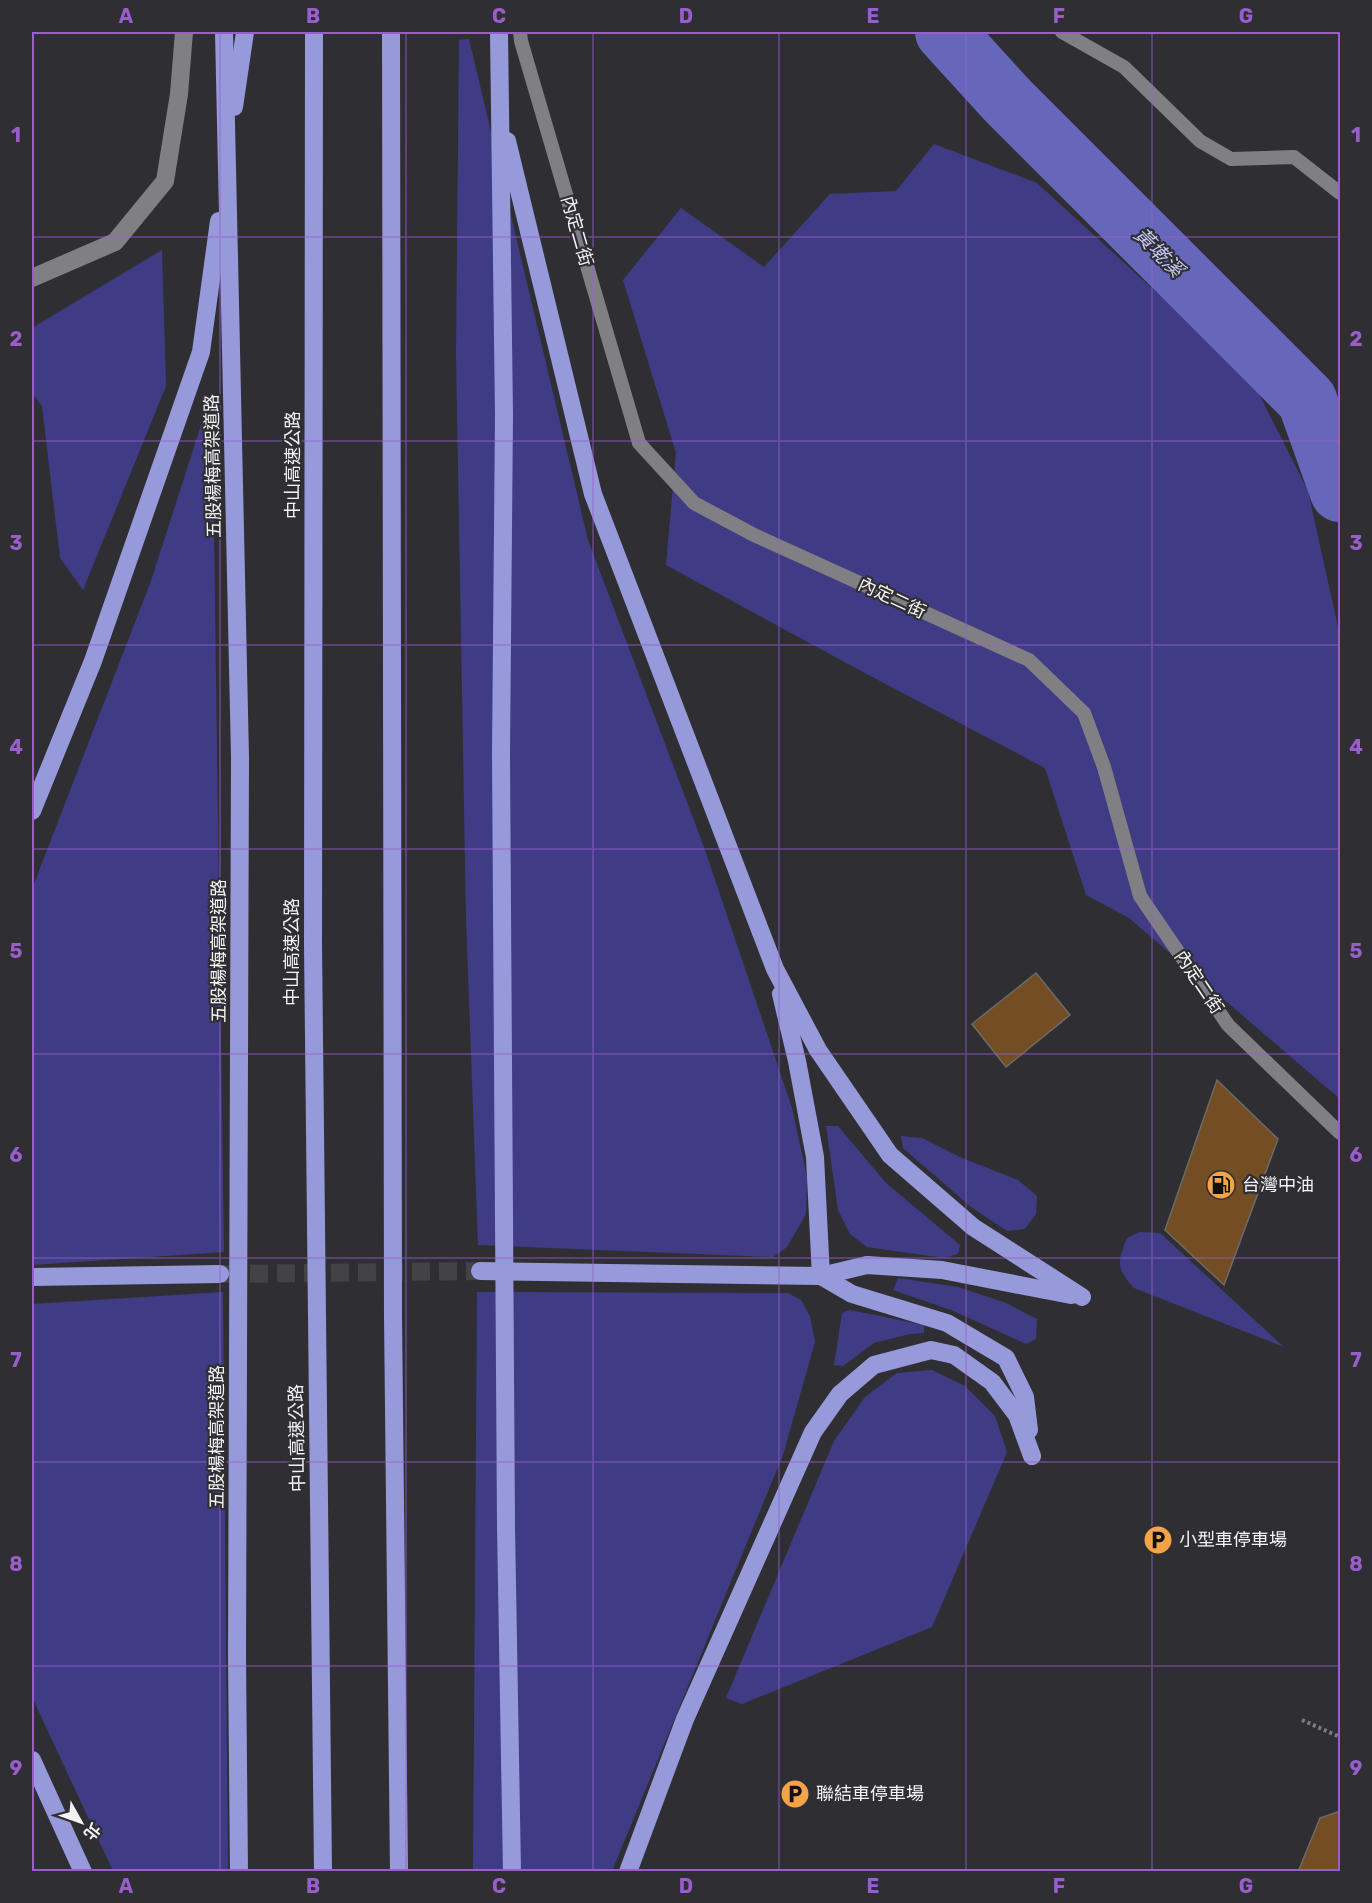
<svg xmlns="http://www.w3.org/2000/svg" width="1372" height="1903" font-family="Rubik,'Noto Sans TC',sans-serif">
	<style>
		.green { fill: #3f3c85 }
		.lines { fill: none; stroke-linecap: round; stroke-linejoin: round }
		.river { stroke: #66b; stroke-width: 60 }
		.building { fill: #734d23; stroke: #6e6a67; stroke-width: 1.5 }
		.motorway-tunnel { stroke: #434346; stroke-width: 18; stroke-dasharray: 18 9; stroke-linecap: butt }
		.path { stroke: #7d7d80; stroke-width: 4; stroke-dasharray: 3 3; stroke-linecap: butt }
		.service { stroke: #808084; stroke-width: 14 }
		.minor { stroke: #808084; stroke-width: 18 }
		.motorway { stroke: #979ada; stroke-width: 18 }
		.grid { fill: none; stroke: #995ecc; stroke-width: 1.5; stroke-opacity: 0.55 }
		.labels { text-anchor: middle; stroke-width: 4.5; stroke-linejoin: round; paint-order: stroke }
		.street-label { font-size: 18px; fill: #f3f3f5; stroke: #2f2f33 }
		.poi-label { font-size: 18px; fill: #f3f3f5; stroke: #2f2f33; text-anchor: start }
		.water-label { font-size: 20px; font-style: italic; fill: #c6c9f7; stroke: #2f2f33 }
		.neatline { fill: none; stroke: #995ecc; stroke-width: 2 }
		.grid-label { font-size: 20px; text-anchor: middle; font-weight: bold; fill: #995ecc }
	</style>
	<rect width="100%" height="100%" fill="#2f2f33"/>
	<g class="green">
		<path d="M469,39L588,540L704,847L792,1108L807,1177L806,1214L787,1247L773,1257L478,1245L466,918L456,354L459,40Z"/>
		<path d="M934,144L1037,183L1252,380L1308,491L1340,636V1099L1129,918L1086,895L1045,768L863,672L666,565L676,453L623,280L681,208L764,267L830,194L896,191Z"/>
		<path d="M162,250L166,386L83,590L60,558L42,406L32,393V328Z"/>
		<path d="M212,391L224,1252L32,1265V889L151,581Z"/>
		<path d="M826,1126H838L886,1183L960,1245L958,1254L944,1258L867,1247L850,1234L838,1210Z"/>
		<path d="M901,1136L922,1138L962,1158L1018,1180L1037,1196L1036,1214L1025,1229L1007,1231L971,1207L903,1148Z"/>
		<path d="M1140,1232L1160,1233L1284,1347L1134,1288C1116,1268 1117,1262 1127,1238Z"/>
		<path d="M898,1278L958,1287L1006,1303L1037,1319L1036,1339L1026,1344L951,1310L893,1290Z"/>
		<path d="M223,1292L228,1871H113L32,1697V1304Z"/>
		<path d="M477,1292L788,1293L801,1300L810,1316L815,1342L783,1455L612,1871L473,1872Z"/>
		<path d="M850,1310L924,1325V1333L910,1334L874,1343L843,1366L834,1365L842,1313Z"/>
		<path d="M932,1370L965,1386L995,1416L1007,1452L932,1627L742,1704L726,1698L834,1441L865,1397L897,1373Z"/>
	</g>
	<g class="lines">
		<path class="river" d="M945,32L1007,100L1307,400L1340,492"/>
	</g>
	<g class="building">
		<path d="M1036,973L1070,1015L1006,1067L972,1024Z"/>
		<path d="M1217,1080L1278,1139L1224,1285L1165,1230Z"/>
		<path d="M1340,1811V1872H1298L1320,1818Z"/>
	</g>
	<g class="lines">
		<path class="motorway-tunnel" d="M223,1274L480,1271"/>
		<path class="path" d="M1302,1720L1340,1737"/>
		<g class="service">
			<path d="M520,32L521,41L639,443L694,503L754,535L1029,660L1084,713L1104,767L1140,896L1228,1025L1340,1133"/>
			<path d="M1062,32L1124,67L1200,141L1231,159L1294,157L1340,193"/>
		</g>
		<path class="minor" d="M32,278L115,242L165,181L179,94L184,32"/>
		<g class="motorway">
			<path d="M224,32L240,757L237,1656L239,1872"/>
			<path d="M314,32L313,945L323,1872"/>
			<path d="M391,32L393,1316L399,1872"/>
			<path d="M499,32L504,415L501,754L506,1526L512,1872"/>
			<path d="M234,107L245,32"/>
			<path d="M507,141L593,494L775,969L818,1050L890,1155L973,1227L1082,1297"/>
			<path d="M32,811L93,661L201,352L219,221"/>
			<path d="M781,994L797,1061L815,1157L821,1276"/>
			<path d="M480,1271L821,1276L867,1265L942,1270L1071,1295"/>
			<path d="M821,1276L852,1294L947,1323L1006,1358L1025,1397L1029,1430"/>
			<path d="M32,1277L220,1274"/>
			<path d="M32,1760L83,1872"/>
			<path d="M628,1872L685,1719L813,1432L840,1394L874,1365L931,1350L954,1355L992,1382L1017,1415L1032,1456"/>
		</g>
	</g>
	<path class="grid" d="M220,32V1872M406,32V1872M593,32V1872M779,32V1872M966,32V1872M1152,32V1872M32,237H1340M32,441H1340M32,645H1340M32,849H1340M32,1054H1340M32,1258H1340M32,1462H1340M32,1666H1340"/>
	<defs>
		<g id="fuel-disc" transform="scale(1.5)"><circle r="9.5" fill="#f5a346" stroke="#2f2f33"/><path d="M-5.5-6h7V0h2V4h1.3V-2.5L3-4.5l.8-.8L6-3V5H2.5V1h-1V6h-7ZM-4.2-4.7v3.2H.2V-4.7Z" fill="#111"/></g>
		<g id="parking-disc" transform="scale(1.5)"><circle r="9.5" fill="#f5a346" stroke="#2f2f33"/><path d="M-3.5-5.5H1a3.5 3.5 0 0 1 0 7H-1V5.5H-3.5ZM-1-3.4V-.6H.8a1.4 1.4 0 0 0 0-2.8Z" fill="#111"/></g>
	</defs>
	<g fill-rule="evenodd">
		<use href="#fuel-disc" x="1221" y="1185"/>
		<use href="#parking-disc" x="1158" y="1540"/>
		<use href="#parking-disc" x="795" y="1794"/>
	</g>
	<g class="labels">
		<g class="street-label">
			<text transform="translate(577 231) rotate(74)" y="6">內定二街</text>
			<text transform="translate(293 465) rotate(-90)" y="6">中山高速公路</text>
			<text transform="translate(213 466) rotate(-91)" y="6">五股楊梅高架道路</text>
			<text transform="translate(892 598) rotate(25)" y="6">內定二街</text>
			<text transform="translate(219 951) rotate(-90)" y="6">五股楊梅高架道路</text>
			<text transform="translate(292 952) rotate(-90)" y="6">中山高速公路</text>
			<text transform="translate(1199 982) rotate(56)" y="6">內定二街</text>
			<text transform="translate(217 1437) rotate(-90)" y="6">五股楊梅高架道路</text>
			<text transform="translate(297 1438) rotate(-91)" y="6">中山高速公路</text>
		</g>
		<g class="poi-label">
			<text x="1242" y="1191">台灣中油</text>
			<text x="1179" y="1546">小型車停車場</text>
			<text x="816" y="1800">聯結車停車場</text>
		</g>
		<g class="water-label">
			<text transform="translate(1159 252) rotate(45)" y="7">黃墘溪</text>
		</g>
	</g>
	<rect width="1372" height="1903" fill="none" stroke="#2f2f33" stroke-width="66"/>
	<g transform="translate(81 1822) rotate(130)" stroke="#2f2f33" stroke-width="4.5" paint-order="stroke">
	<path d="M0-4.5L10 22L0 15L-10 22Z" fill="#f3f3f5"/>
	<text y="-9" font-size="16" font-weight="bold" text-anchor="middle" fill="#f3f3f5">北</text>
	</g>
	<rect x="33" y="33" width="1306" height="1837" class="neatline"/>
	<g class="grid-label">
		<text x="126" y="23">A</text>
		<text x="313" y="23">B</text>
		<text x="499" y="23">C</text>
		<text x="686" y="23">D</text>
		<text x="873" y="23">E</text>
		<text x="1059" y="23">F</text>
		<text x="1246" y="23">G</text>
		<text x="16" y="142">1</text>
		<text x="1356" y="142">1</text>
		<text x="16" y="346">2</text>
		<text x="1356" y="346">2</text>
		<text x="16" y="550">3</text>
		<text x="1356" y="550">3</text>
		<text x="16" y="754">4</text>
		<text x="1356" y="754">4</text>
		<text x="16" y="958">5</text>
		<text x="1356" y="958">5</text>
		<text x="16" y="1162">6</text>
		<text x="1356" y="1162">6</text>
		<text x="16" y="1367">7</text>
		<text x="1356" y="1367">7</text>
		<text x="16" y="1571">8</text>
		<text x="1356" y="1571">8</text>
		<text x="16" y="1775">9</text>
		<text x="1356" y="1775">9</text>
		<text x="126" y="1893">A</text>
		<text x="313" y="1893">B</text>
		<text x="499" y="1893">C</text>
		<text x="686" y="1893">D</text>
		<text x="873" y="1893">E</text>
		<text x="1059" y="1893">F</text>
		<text x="1246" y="1893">G</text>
	</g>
</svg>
